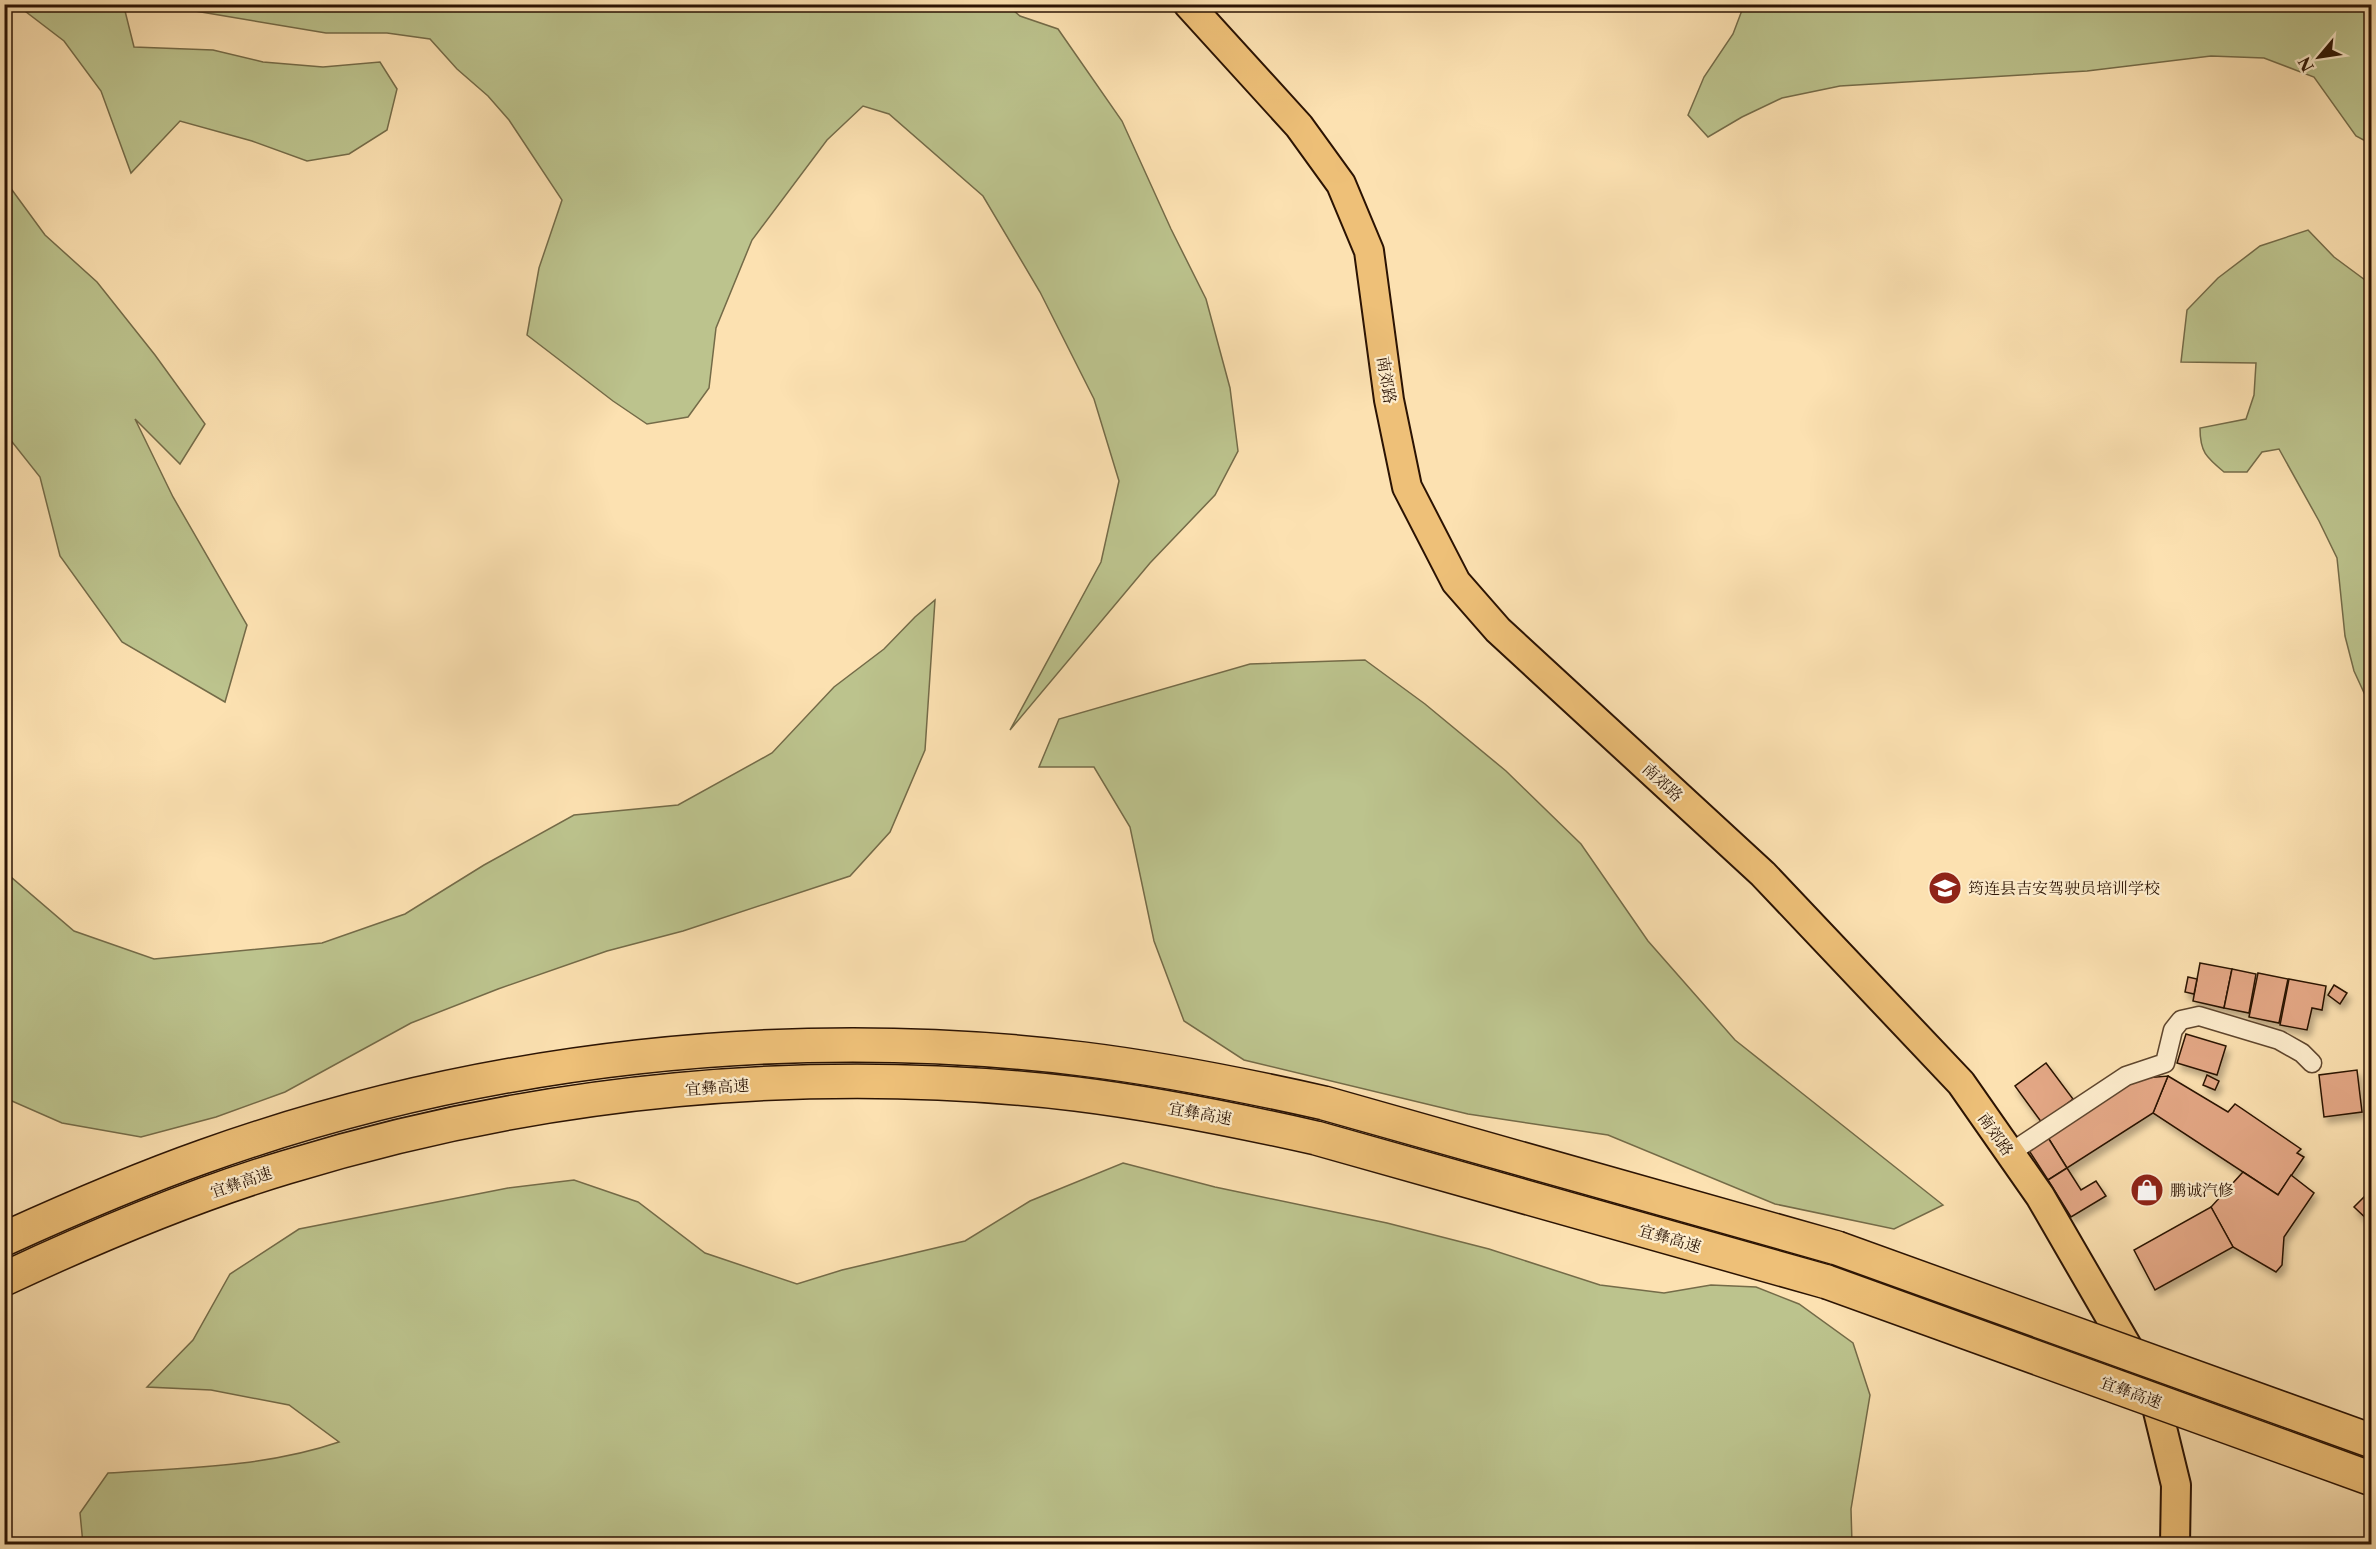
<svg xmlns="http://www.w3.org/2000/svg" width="2376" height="1549" font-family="'Libre Caslon Text','Noto Serif SC',serif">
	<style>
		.green { fill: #bcc38d; stroke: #746b48; stroke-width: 1.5 }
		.building { fill: #e3a785; stroke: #2b1303; stroke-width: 1.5; filter: url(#shadow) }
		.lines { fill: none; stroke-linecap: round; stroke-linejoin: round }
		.street-casing { stroke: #5f462e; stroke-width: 21 }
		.primary-casing { stroke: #2b1303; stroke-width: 32 }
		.highway-casing { stroke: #2b1303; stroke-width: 36 }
		.street { stroke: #fdeccc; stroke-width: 18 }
		.primary { stroke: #eec078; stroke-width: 28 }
		.highway { stroke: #eec078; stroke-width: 33 }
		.highway-bridge-casing { stroke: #2b1303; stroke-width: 36; stroke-linecap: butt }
		.highway-bridge { stroke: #eec078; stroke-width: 33 }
		.labels { text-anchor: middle; stroke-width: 4.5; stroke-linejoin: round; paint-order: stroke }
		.street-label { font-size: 16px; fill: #2b1303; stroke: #fdeccc }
		.poi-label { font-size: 16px; fill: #2b1303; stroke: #fdeccc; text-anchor: start }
	</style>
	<defs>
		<filter id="shadow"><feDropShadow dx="3.5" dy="6" stdDeviation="3" flood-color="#0004"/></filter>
	</defs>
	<rect width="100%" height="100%" fill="#fce1b1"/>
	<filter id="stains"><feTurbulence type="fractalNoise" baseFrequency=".00333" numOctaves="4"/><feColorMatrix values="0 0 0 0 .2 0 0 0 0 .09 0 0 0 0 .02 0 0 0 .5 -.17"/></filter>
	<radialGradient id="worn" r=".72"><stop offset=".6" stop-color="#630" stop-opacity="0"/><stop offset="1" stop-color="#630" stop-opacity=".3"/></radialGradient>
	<g class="green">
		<path d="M17,5H1007L1020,16L1058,29L1122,121L1171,229L1206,299L1230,388L1238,451L1215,495L1150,563L1010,730L1101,562L1119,481L1094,399L1040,292L983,196L889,114L863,106L827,140L752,240L716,328L709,388L688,417L647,424L613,401L527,335L539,268L562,200L509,120L488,96L457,69L430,39L387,33H326L195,11L157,7H124L134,47L213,50L263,62L323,67L380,62L397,89L387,130L349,154L307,161L252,141L180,121L131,173L101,91L64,41Z"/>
		<path d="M1744,5H2371V144L2356,136L2314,77L2264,58L2211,56L2087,71L1840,86L1782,98L1742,117L1708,137L1688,115L1704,77L1733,34Z"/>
		<path d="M4,179L45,235L97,282L155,355L205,424L180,464L135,419L173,497L247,625L225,702L122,642L60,556L40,477L5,433Z"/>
		<path d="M2308,230L2334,257L2365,280L2371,289V708L2354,671L2345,636L2337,558L2319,521L2279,449L2262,452L2247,472H2224C2206,457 2200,452 2200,428L2246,419L2254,395L2256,363L2181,362L2187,310L2218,278L2260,246Z"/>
		<path d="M935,600L925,750L890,832L850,876L683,931L607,951L498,989L411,1023L285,1092L216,1117L141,1137L62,1123L5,1098V872L74,931L154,959L322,943L405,914L484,865L574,815L678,805L772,753L834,687L884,649L915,617Z"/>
		<path d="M1365,660L1425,704L1506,771L1581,844L1648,941L1735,1040L1943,1205L1894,1229L1775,1204L1608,1135L1468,1114L1244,1060L1184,1021L1154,941L1130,827L1094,767H1039L1059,719L1250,664Z"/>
		<path d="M1123,1163L1215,1187L1387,1223L1489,1249L1600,1285L1664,1293L1711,1285L1756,1287L1799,1304L1853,1343L1870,1395L1851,1509L1852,1544H83L80,1513L108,1473C185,1468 266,1467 339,1442L289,1405L211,1390L147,1387L193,1340L230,1274L299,1229L508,1188L574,1180L638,1202L705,1253L797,1284L842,1270L965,1241L1030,1201Z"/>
	</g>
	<g class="building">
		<path d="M2200,963L2232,969L2224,1008L2193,1001Z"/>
		<path d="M2232,969L2256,974L2249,1013L2224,1008Z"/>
		<path d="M2258,973L2288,979L2279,1023L2249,1017Z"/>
		<path d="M2188,977L2197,979L2194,994L2185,992Z"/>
		<path d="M2289,979L2326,986L2322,1010L2312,1008L2307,1030L2280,1025Z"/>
		<path d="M2334,985L2347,993L2340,1004L2328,995Z"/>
		<path d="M2186,1034L2226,1046L2217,1075L2177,1063Z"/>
		<path d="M2046,1063L2073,1099L2042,1123L2015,1086Z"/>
		<path d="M2357,1070L2362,1112L2324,1117L2319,1075Z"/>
		<path d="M2207,1075L2219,1081L2215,1090L2203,1085Z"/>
		<path d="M2168,1076L2228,1112L2235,1104L2301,1149L2297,1153L2304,1157L2278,1195L2153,1113Z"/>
		<path d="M2168,1076L2153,1113L2067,1168L2047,1136L2133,1079Z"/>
		<path d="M2047,1136L2067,1168L2048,1180L2028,1149Z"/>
		<path d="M2067,1168L2081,1190L2096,1181L2106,1196L2071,1217L2048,1180Z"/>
		<path d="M2243,1172L2278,1195L2291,1175L2314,1193L2284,1237L2282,1265L2276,1272L2233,1247L2211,1207Z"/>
		<path d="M2372,1189V1219L2369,1221L2354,1207Z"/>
		<path d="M2211,1207L2233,1247L2155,1290L2134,1250Z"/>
	</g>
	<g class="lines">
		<g class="street-casing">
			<path id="street" d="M2010,1153L2126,1076L2165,1063L2173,1030L2181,1020L2199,1016L2279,1040L2302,1053L2312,1063"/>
		</g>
		<g class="primary-casing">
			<path id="primary" d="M1188,4L1299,126L1341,184L1369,251L1389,400L1407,487L1456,582L1498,630L1763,874L1961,1083L2040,1196L2153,1391L2176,1485L2175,1544"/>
		</g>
		<g class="highway-casing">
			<g id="highway">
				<path d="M4,1239C70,1209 137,1180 205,1156C483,1057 790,1023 1083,1059C1164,1069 1244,1085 1324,1103L1837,1248"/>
				<path d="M4,1279C96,1236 190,1196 287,1167C541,1089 812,1063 1076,1094C1157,1104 1236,1120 1316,1138L1827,1282"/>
			</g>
		</g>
		<use href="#street" class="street"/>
		<use href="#primary" class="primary"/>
		<use href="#highway" class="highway"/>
		<g class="highway-bridge-casing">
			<g id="highway-bridge">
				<path d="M1837,1248L2372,1441"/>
				<path d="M1827,1282L2372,1479"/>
			</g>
		</g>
		<use href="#highway-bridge" class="highway-bridge"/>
	</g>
	<defs>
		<g id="school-disc" transform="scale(1.725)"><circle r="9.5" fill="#8f2418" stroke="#fdeccc"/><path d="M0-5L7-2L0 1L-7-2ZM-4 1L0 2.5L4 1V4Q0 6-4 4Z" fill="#fff"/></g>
		<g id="shop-disc" transform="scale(1.725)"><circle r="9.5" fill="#8f2418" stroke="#fdeccc"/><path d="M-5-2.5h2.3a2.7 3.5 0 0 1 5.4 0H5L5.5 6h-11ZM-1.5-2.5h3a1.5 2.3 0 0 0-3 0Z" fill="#fff"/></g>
	</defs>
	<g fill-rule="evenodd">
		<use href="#school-disc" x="1945" y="888"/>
		<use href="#shop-disc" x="2147" y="1190"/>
	</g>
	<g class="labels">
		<g class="street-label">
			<text transform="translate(1387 380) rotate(81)" y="6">南郊路</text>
			<text transform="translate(1663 782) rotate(43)" y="6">南郊路</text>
			<text transform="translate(717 1087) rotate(-4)" y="6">宜彝高速</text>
			<text transform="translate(1200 1113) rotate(10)" y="6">宜彝高速</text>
			<text transform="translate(1996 1134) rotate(55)" y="6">南郊路</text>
			<text transform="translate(241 1182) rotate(-19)" y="6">宜彝高速</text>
			<text transform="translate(1670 1238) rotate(16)" y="6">宜彝高速</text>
			<text transform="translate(2131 1392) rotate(20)" y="6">宜彝高速</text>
		</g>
		<g class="poi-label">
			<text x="1968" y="894">筠连县吉安驾驶员培训学校</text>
			<text x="2170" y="1196">鹏诚汽修</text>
		</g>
	</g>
	<rect width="2376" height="1549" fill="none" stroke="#fce1b1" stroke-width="24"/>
	<rect x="6" y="6" width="2364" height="1537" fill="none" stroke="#2b1303" stroke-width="3"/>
	<rect x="12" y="12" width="2352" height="1525" fill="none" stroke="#2b1303" stroke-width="1.5"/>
	<g transform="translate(2319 57) rotate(241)" stroke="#fdeccc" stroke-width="4.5" paint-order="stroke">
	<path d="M0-4.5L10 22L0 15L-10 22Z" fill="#2b1303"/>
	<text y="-9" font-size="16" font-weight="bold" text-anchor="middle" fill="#2b1303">N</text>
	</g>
	<rect width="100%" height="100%" filter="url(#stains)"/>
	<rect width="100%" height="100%" fill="url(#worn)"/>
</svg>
